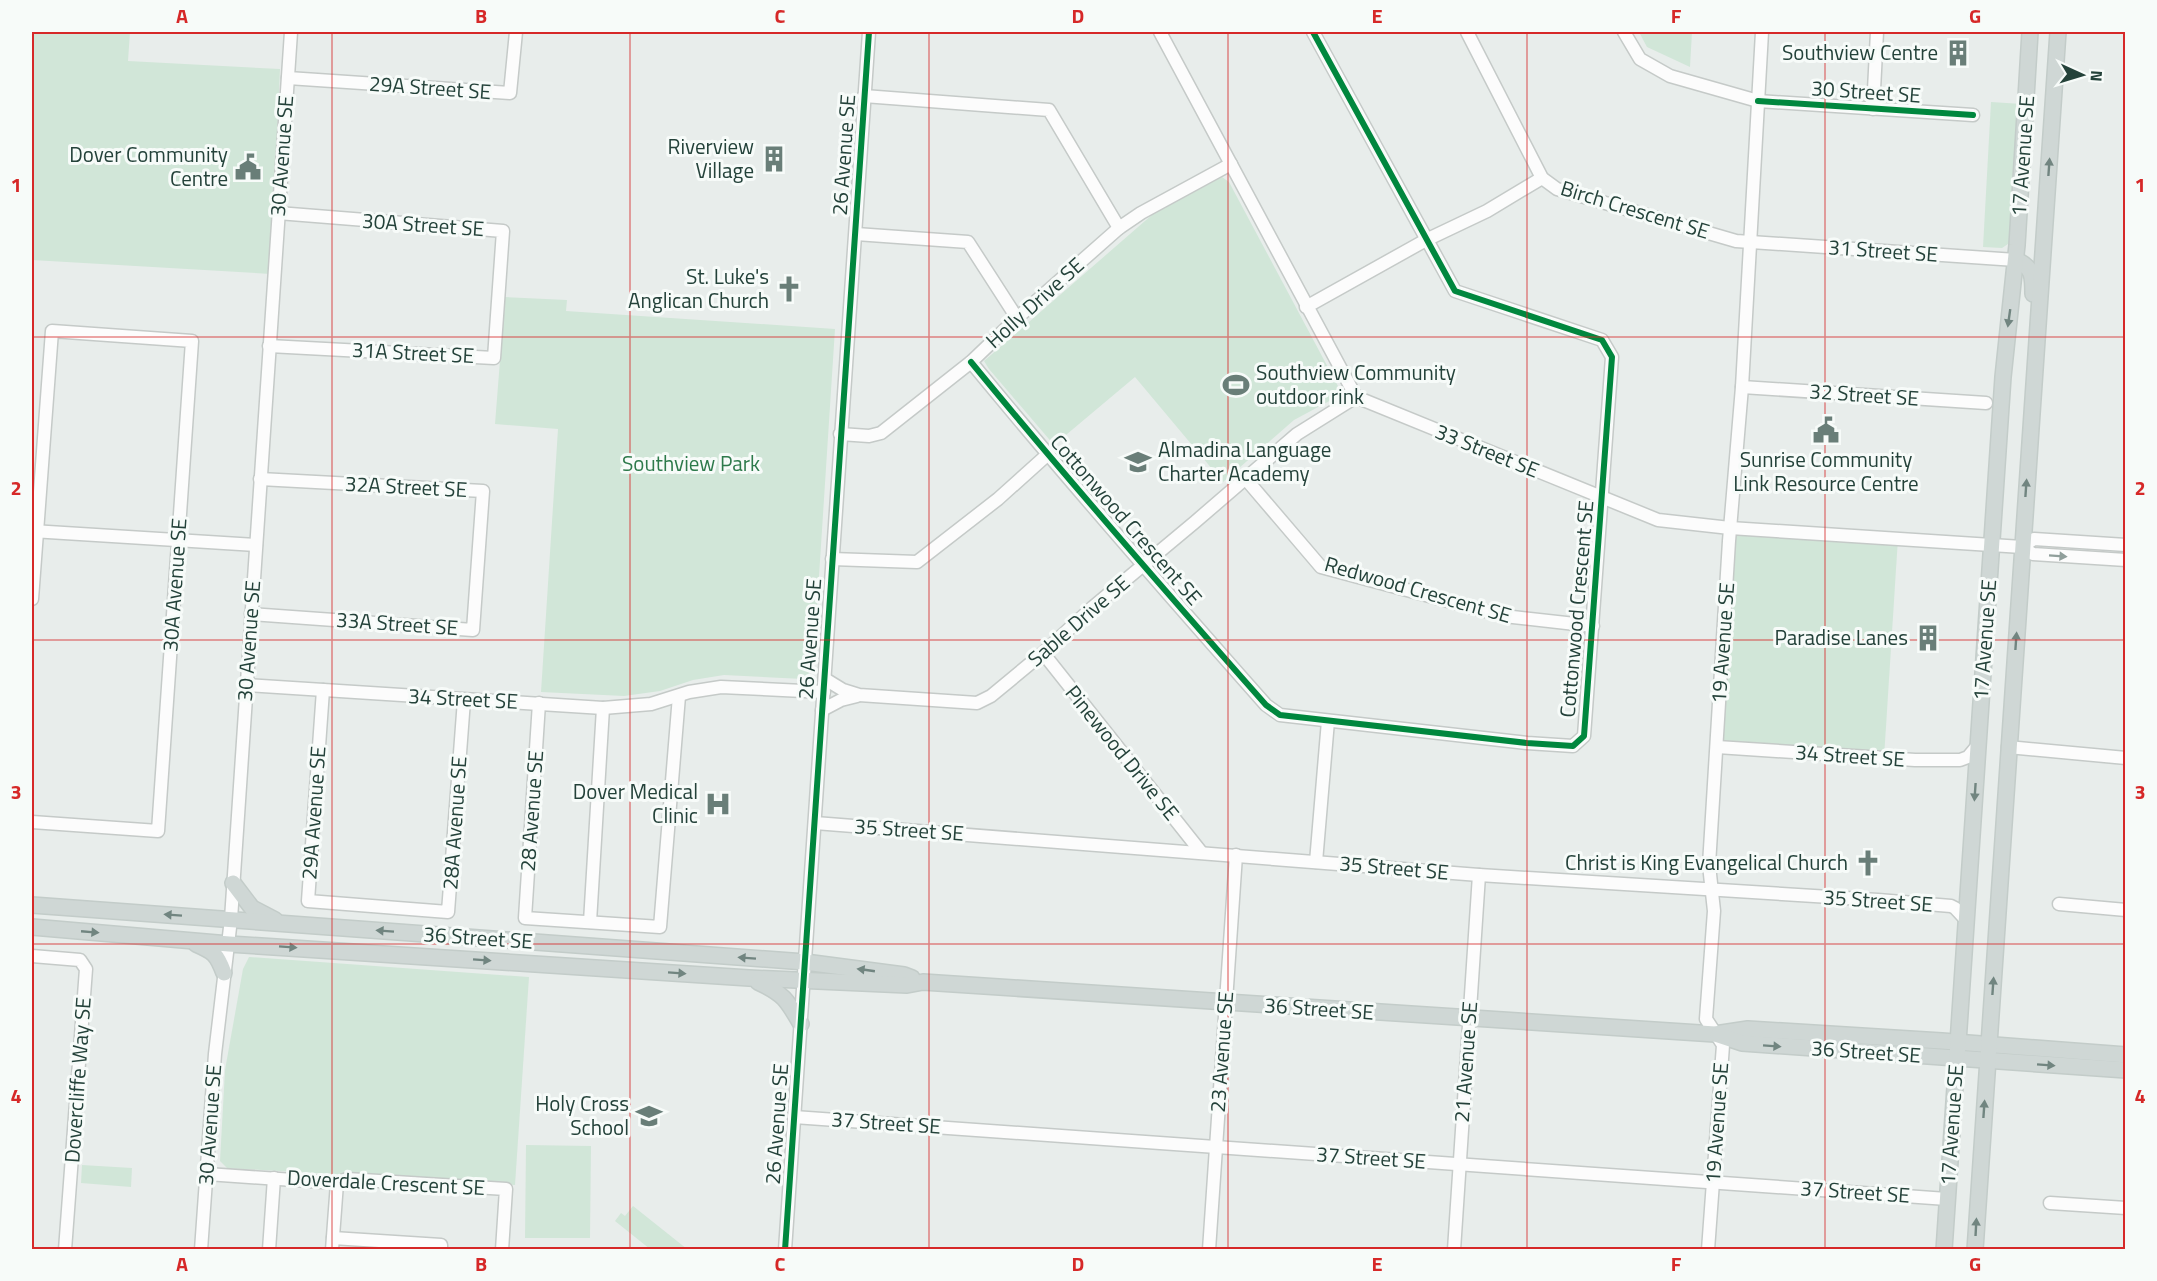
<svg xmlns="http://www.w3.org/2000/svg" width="2157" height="1281" font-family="'Titillium Web',sans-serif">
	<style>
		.green { fill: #d1e6d8 }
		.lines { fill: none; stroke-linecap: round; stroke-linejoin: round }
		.minor-casing { stroke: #c5cac8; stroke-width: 15 }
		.major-casing { stroke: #c3ccc9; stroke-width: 18 }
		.minor { stroke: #fcfcfc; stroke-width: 12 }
		.major { stroke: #cfd7d5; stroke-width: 15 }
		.cycleway-casing { stroke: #f7fbf9; stroke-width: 10 }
		.cycleway { stroke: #00873e; stroke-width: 6 }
		.oneway { fill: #718580 }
		.oneway2 { fill: #909f9b }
		.grid { fill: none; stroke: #d62828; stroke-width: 1.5; stroke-opacity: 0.55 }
		.labels { text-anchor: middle; stroke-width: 6; stroke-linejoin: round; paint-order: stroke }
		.poi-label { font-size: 21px; fill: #24423a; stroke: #f7fbf9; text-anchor: end }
		.street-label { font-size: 21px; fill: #24423a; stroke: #f7fbf9 }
		.park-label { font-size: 21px; fill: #2d7a4b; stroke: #f7fbf9 }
		.neatline { fill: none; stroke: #d62828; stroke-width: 2 }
		.grid-label { font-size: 20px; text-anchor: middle; font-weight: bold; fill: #d62828 }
	</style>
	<rect width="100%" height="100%" fill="#e8edeb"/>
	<g class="green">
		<path d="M32,32H130L128,61L280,69L271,274L32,260Z"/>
		<path d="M1639,32H1692L1690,67L1647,47Z"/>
		<path d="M1991,102L2022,104L2011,242L2002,248L1983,247Z"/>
		<path d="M1222,177L1229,182L1339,388L1335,398L1294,420L1223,482L1135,377L1054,445L989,369L984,361L1153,214Z"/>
		<path d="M505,297L567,300L566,311L835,329L813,669L803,679L724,675L693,680L660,691L624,696L541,692L558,429L495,424Z"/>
		<path d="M1730,528L1898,538L1884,758L1717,747Z"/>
		<path d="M249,957L529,977L515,1185L227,1168L220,1161L225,1070L243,969Z"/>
		<path d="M526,1145L591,1146L590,1238H525Z"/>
		<path d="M82,1165L132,1168L131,1187L81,1183Z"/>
		<path d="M633,1206L687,1249H650L615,1221L621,1213L625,1216Z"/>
	</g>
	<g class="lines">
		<g class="minor-casing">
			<g id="minor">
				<path d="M1160,32L1356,397L1658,520L1730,528L2022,547L2033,554L2126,560"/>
				<path d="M1467,32L1542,178L1557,189L1736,241L2016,260"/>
				<path d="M1624,32L1640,59L1670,76L1758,101L1973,115"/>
				<path d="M288,78L510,93L516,32"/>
				<path d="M864,96L1049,110L1119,228"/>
				<path d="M1873,109L1877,32"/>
				<path d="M856,234L968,242L1017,318"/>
				<path d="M1306,307L1426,240L1487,211L1542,178"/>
				<path d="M269,346L494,358L503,231L278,213"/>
				<path d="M971,362C1067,479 1166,592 1266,705L1280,715L1527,743L1573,746L1584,736L1612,357L1602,340L1455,291L1313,32"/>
				<path d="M1742,387L1986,403"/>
				<path d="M840,434L869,436L881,433L971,362L1017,318L1119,228L1141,213L1231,164"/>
				<path d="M1245,478L1321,567L1504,616L1593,626"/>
				<path d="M32,531L256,545"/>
				<path d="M2022,547L2034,539L2126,545"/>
				<path d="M832,559L917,562L998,499L1047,455"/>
				<path d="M32,599L52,331L192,341L158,831L32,822"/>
				<path d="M251,614L473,630L483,491L260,479"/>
				<path d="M1043,653L1201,852"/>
				<path d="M825,679L843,690L859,695L977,703L991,696L1043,653L1093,607L1195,522L1297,434L1356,397"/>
				<path d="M246,685L603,708L651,704L689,692L721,687L824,692"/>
				<path d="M323,690L308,901L448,912L464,700"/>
				<path d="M539,703L525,918L660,927L679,696"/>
				<path d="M822,710L841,700L857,696"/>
				<path d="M1717,747L1915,760H1960L1968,757L1978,745"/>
				<path d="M2008,747L2126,758"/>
				<path d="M815,823L1479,875L1878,900L1951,906L1955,908L1967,921"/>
				<path d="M1316,862L1328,721"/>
				<path d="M2059,904L2126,910"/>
				<path d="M590,922L603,708"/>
				<path d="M32,956L80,960L86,969L65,1250"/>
				<path d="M794,1117L1947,1199"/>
				<path d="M207,1174L337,1183L347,1179L506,1189L502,1250"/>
				<path d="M2050,1203L2126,1208"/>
				<path d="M333,1238L441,1245V1250"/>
				<path d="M201,1250L215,1054L231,919L291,32"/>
				<path d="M269,1250L274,1178"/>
				<path d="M332,1250L337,1183"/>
				<path d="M785,1250L869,32"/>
				<path d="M1209,1250L1236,855"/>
				<path d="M1454,1250L1479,875"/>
				<path d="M1708,1250L1723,1045L1706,1019L1714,911L1709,865L1729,541L1742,387L1762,32"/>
			</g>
		</g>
		<g class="major-casing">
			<g id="major">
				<path d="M2016,260C2033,267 2033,276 2033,294"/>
				<path d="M233,883L252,908L275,920"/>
				<path d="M32,905L805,962L904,975L912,978"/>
				<path d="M32,927L229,944L749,978L907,985L923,982L1715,1034L1748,1029L1942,1041L2126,1055"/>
				<path d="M196,944C214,952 217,954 224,973"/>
				<path d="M758,982C784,994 787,1000 801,1024"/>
				<path d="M1718,1035L1742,1043L2126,1070"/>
				<path d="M1944,1250L2003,377L2017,245L2030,32"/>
				<path d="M1975,1250L2058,32"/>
			</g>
		</g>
		<use href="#minor" class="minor"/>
		<use href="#major" class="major"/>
		<g class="cycleway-casing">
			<g id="cycleway">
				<path d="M1758,101L1973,115"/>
				<path d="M971,362C1067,479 1166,592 1266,705L1280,715L1527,743L1573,746L1584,736L1612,357L1602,340L1455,291L1313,32"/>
				<path d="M785,1250L869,32"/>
			</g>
		</g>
		<use href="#cycleway" class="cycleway"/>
	</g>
	<defs><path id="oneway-solid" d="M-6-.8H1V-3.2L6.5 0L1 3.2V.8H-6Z" transform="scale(1.5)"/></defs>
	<g class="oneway">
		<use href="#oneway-solid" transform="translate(2049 167) rotate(-86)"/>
		<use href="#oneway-solid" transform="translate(2009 318) rotate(98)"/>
		<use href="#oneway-solid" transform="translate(2026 488) rotate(-86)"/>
		<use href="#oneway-solid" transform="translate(2016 641) rotate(-86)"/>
		<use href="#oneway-solid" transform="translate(1975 792) rotate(94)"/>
		<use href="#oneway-solid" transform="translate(173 915) rotate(-176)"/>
		<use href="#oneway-solid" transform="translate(385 931) rotate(-176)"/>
		<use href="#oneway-solid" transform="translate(90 932) rotate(5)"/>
		<use href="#oneway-solid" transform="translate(288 947) rotate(4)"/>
		<use href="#oneway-solid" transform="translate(747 958) rotate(-176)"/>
		<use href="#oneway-solid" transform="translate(482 960) rotate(4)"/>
		<use href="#oneway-solid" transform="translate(866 970) rotate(-172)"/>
		<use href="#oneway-solid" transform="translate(677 973) rotate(4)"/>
		<use href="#oneway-solid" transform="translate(1993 986) rotate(-86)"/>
		<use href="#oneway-solid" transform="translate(1772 1046) rotate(4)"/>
		<use href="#oneway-solid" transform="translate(2046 1065) rotate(4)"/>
		<use href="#oneway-solid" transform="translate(1984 1109) rotate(-86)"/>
		<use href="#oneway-solid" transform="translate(1976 1227) rotate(-87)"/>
	</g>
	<use class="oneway2" href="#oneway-solid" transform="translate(2058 556) rotate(4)"/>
	<path class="grid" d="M332,32V1250M630,32V1250M929,32V1250M1228,32V1250M1527,32V1250M1825,32V1250M32,337H2126M32,640H2126M32,944H2126"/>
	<defs>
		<g id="building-bare" transform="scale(2.07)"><path d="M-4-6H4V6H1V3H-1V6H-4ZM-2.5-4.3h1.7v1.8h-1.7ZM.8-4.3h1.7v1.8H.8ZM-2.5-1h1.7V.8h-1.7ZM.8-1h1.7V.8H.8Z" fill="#697e78" stroke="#f7fbf9" stroke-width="2.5" paint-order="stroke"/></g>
		<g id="civic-bare" transform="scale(2.07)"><path d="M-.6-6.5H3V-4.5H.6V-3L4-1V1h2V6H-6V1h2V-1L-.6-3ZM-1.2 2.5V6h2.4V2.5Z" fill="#697e78" stroke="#f7fbf9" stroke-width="2.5" paint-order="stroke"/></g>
		<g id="church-bare" transform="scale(2.07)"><path d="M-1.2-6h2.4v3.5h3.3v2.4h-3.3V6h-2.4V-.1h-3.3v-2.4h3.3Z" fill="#697e78" stroke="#f7fbf9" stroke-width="2.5" paint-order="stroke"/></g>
		<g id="stadium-bare" transform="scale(2.07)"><path d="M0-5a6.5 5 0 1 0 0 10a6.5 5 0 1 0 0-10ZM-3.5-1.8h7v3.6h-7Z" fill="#697e78" stroke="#f7fbf9" stroke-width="2.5" paint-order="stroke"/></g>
		<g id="school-bare" transform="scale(2.07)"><path d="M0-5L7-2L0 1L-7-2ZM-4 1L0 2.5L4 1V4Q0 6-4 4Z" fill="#697e78" stroke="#f7fbf9" stroke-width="2.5" paint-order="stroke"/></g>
		<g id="hospital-bare" transform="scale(2.07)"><path d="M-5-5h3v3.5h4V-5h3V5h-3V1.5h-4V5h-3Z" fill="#697e78" stroke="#f7fbf9" stroke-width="2.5" paint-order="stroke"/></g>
	</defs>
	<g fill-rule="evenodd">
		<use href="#building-bare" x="1958" y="53"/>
		<use href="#building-bare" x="774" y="159"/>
		<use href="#civic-bare" x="248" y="167"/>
		<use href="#church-bare" x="789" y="289"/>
		<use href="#stadium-bare" x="1236" y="385"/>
		<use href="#civic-bare" x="1826" y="430"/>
		<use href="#school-bare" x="1138" y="462"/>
		<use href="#building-bare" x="1928" y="638"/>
		<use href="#hospital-bare" x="718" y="804"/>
		<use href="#church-bare" x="1868" y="863"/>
		<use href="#school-bare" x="649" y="1116"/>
	</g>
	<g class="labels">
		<g class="poi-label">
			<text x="1938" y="60">Southview Centre</text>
			<text x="754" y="154">Riverview<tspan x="754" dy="24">Village</tspan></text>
			<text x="228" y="162">Dover Community<tspan x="228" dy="24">Centre</tspan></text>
			<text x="769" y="284">St. Luke's<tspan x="769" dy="24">Anglican Church</tspan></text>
			<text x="1256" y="380" text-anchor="start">Southview Community<tspan x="1256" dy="24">outdoor rink</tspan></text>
			<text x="1158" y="457" text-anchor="start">Almadina Language<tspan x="1158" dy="24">Charter Academy</tspan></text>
			<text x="1826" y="467" text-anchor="middle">Sunrise Community<tspan x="1826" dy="24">Link Resource Centre</tspan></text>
			<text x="1908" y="645">Paradise Lanes</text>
			<text x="698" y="799">Dover Medical<tspan x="698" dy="24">Clinic</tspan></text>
			<text x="1848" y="870">Christ is King Evangelical Church</text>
			<text x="629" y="1111">Holy Cross<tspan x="629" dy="24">School</tspan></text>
		</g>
		<g class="street-label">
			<text transform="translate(430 88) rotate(4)" y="7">29A Street SE</text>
			<text transform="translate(1866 92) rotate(4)" y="7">30 Street SE</text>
			<text transform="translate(844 155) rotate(-86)" y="7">26 Avenue SE</text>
			<text transform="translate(282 156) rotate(-86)" y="7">30 Avenue SE</text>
			<text transform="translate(2023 156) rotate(-86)" y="7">17 Avenue SE</text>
			<text transform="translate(1635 210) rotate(17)" y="7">Birch Crescent SE</text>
			<text transform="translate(423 225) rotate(4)" y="7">30A Street SE</text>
			<text transform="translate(1883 251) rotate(4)" y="7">31 Street SE</text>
			<text transform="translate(1035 303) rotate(-42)" y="7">Holly Drive SE</text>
			<text transform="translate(413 353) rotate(3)" y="7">31A Street SE</text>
			<text transform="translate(1864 395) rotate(4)" y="7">32 Street SE</text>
			<text transform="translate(1487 451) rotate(22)" y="7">33 Street SE</text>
			<text transform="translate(406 487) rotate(3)" y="7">32A Street SE</text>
			<text transform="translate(1126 520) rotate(49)" y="7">Cottonwood Crescent SE</text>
			<text transform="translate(175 585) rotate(-86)" y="7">30A Avenue SE</text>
			<text transform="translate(1418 590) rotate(16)" y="7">Redwood Crescent SE</text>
			<text transform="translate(1577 609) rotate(-85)" y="7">Cottonwood Crescent SE</text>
			<text transform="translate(1079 621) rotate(-41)" y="7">Sable Drive SE</text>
			<text transform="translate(397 624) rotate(4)" y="7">33A Street SE</text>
			<text transform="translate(810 639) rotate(-86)" y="7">26 Avenue SE</text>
			<text transform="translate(1985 640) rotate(-86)" y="7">17 Avenue SE</text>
			<text transform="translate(249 641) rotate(-86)" y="7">30 Avenue SE</text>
			<text transform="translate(1723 643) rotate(-86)" y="7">19 Avenue SE</text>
			<text transform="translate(463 699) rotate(3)" y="7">34 Street SE</text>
			<text transform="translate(1122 753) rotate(51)" y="7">Pinewood Drive SE</text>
			<text transform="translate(1850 756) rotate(4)" y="7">34 Street SE</text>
			<text transform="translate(532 811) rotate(-86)" y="7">28 Avenue SE</text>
			<text transform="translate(314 813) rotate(-86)" y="7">29A Avenue SE</text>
			<text transform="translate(455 823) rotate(-86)" y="7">28A Avenue SE</text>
			<text transform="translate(909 830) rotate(4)" y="7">35 Street SE</text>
			<text transform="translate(1394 868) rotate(5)" y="7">35 Street SE</text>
			<text transform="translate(1878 901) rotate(4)" y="7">35 Street SE</text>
			<text transform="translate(478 938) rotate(4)" y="7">36 Street SE</text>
			<text transform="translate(1319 1009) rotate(4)" y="7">36 Street SE</text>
			<text transform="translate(1222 1052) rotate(-86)" y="7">23 Avenue SE</text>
			<text transform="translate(1866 1052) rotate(4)" y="7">36 Street SE</text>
			<text transform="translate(1466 1062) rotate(-86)" y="7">21 Avenue SE</text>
			<text transform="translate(78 1080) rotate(-86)" y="7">Dovercliffe Way SE</text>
			<text transform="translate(886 1123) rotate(4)" y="7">37 Street SE</text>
			<text transform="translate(1717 1123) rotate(-86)" y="7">19 Avenue SE</text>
			<text transform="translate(777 1124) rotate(-86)" y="7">26 Avenue SE</text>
			<text transform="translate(210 1125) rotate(-86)" y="7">30 Avenue SE</text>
			<text transform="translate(1952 1125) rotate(-86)" y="7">17 Avenue SE</text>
			<text transform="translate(1371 1158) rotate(4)" y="7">37 Street SE</text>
			<text transform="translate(386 1183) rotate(3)" y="7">Doverdale Crescent SE</text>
			<text transform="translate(1855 1192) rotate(4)" y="7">37 Street SE</text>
		</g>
		<g class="park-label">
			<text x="691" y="471">Southview Park</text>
		</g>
	</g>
	<rect width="2157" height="1281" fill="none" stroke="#f7fbf9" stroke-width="66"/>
	<g transform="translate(2082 75) rotate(94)" stroke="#f7fbf9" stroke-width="4.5" paint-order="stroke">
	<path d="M0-4.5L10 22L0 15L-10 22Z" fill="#24423a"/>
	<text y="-9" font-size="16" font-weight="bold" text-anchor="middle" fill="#24423a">N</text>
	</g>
	<rect x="33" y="33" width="2091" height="1215" class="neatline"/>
	<g class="grid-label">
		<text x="182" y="23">A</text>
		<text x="481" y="23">B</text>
		<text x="780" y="23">C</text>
		<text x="1078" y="23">D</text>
		<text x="1377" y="23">E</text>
		<text x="1676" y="23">F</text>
		<text x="1975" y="23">G</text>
		<text x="16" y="192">1</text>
		<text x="2140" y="192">1</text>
		<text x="16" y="495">2</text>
		<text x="2140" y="495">2</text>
		<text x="16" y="799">3</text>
		<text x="2140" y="799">3</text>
		<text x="16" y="1103">4</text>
		<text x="2140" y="1103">4</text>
		<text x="182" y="1271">A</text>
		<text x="481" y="1271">B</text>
		<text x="780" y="1271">C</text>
		<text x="1078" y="1271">D</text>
		<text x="1377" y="1271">E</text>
		<text x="1676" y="1271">F</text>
		<text x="1975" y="1271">G</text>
	</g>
</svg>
